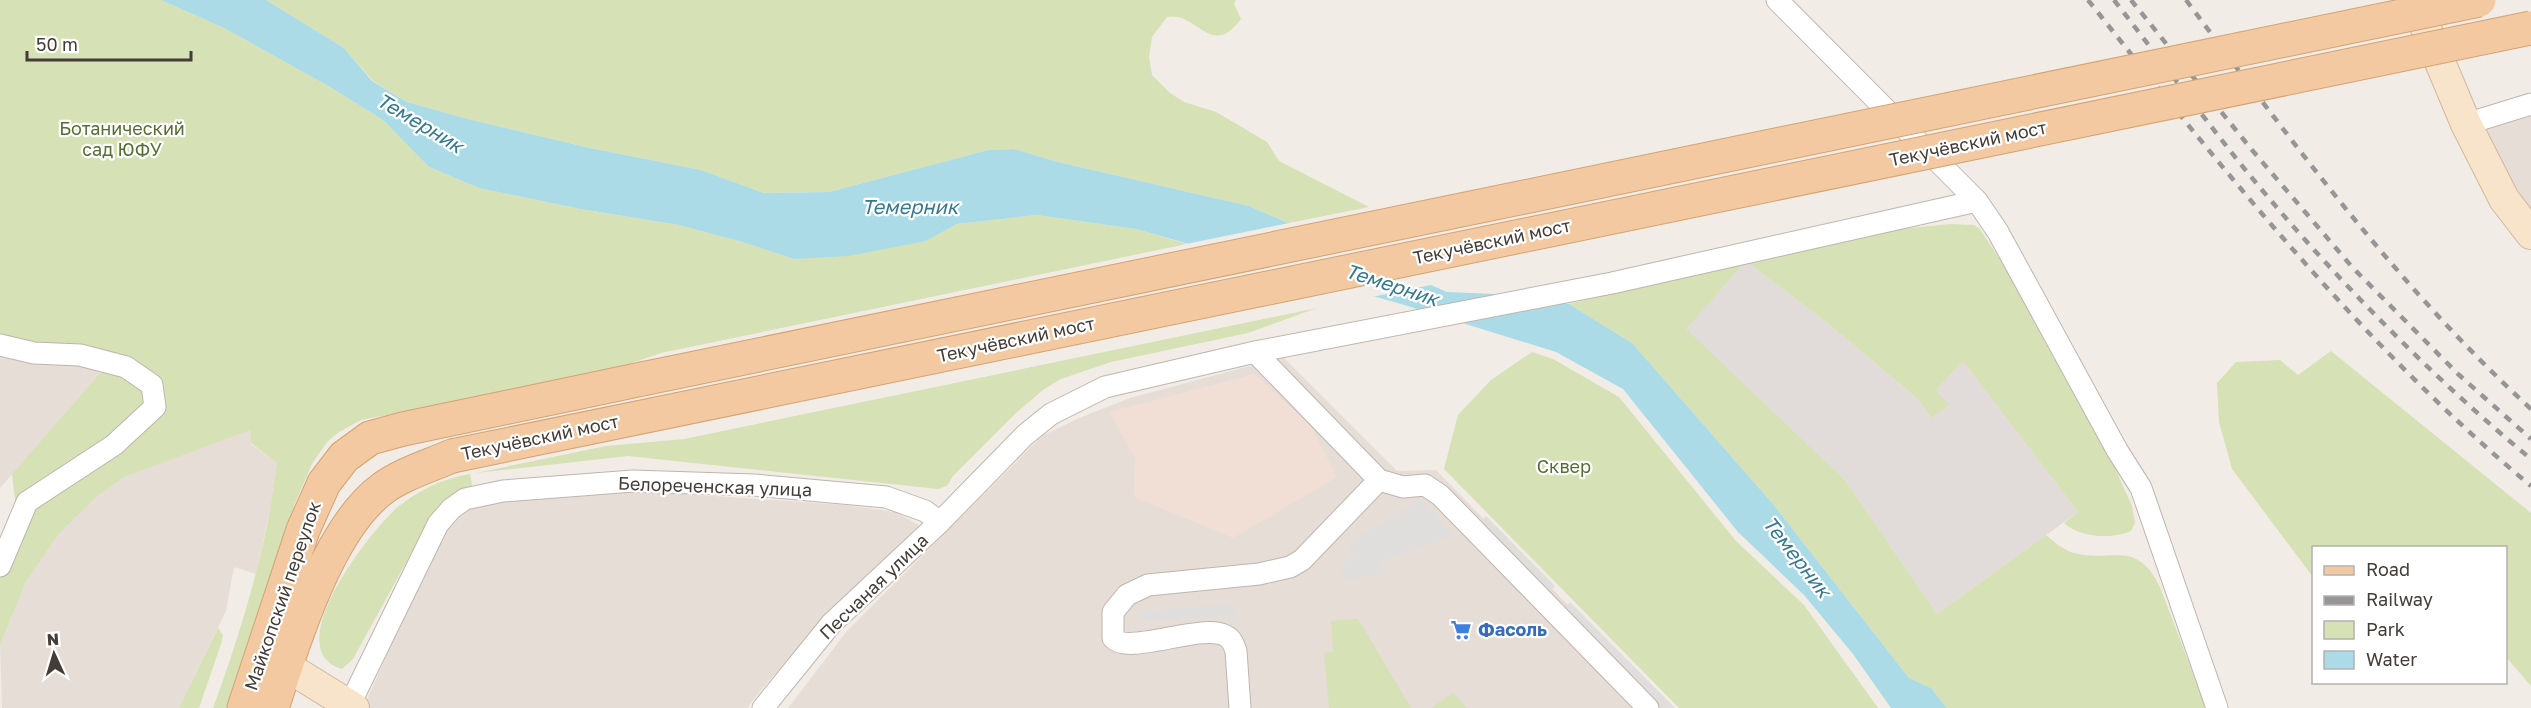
<svg xmlns="http://www.w3.org/2000/svg" width="2531" height="708" font-family="'Golos Text',sans-serif">
	<style>
		.residential { fill: #e5ddd6 }
		.commercial { fill: #f1dfd5 }
		.industrial { fill: #e1dcd9 }
		.green { fill: #d6e1b5 }
		.parking { fill: #e0dedc }
		.water { fill: #abdbe7 }
		.pier { fill: #f2ece7 }
		.lines { fill: none; stroke-linecap: round; stroke-linejoin: round }
		.street-casing { stroke: #bfb5ae; stroke-width: 23 }
		.secondary-casing { stroke: #cfb89e; stroke-width: 32 }
		.primary-casing { stroke: #d5a272; stroke-width: 35 }
		.street { stroke: #fff; stroke-width: 21 }
		.secondary { stroke: #f8e4cb; stroke-width: 30 }
		.primary { stroke: #f2c9a0; stroke-width: 33 }
		.rail { stroke: #969696; stroke-width: 4.5; stroke-dasharray: 8 8; stroke-linecap: butt }
		.primary-bridge-casing { stroke: #d5a272; stroke-width: 35; stroke-linecap: butt }
		.primary-bridge { stroke: #f2c9a0; stroke-width: 33 }
		.labels { text-anchor: middle; stroke-width: 4.5; stroke-linejoin: round; paint-order: stroke }
		.park-label { font-size: 18px; fill: #556f31; stroke: #fff }
		.street-label { font-size: 18px; fill: #443c37; stroke: #fff }
		.shop-label { font-size: 18px; font-weight: bold; fill: #366cbe; stroke: #fff; text-anchor: start }
		.water-label { font-size: 20px; font-style: italic; fill: #367a8d; stroke: #fff }
	</style>
	<rect width="100%" height="100%" fill="#f2ece7"/>
	<g class="residential">
		<path d="M2531,113V218L2513,194L2484,129Z"/>
		<path d="M0,350L89,364L100,373L0,488Z"/>
		<path d="M1283,357L1397,471L1436,470L1669,708H788L847,631L1042,436L1079,418L1130,398Z"/>
		<path d="M250,429L251,444L277,463L273,495L256,574L234,567L226,611L179,708H2L0,645L26,582L58,535L95,498L124,477Z"/>
		<path d="M627,490L845,505L895,512L919,525L764,686L747,708H363L443,529L464,506L505,497Z"/>
	</g>
	<path class="commercial" d="M1254,374L1311,426L1337,477L1233,538L1134,497L1135,458L1109,412Z"/>
	<path class="industrial" d="M1746,261L1830,325L1919,400L1931,418L1936,390L1963,361L2078,512L1937,614L1845,480L1685,329Z"/>
	<g class="green">
		<path d="M0,0H161L224,28L330,87L383,120L429,167L479,188L580,209L679,225L742,242L794,259L926,241L957,224L1037,215L1136,229L1187,244L661,353L599,374L361,420L339,432L328,441L313,462L295,503L232,708H213C242,629 267,547 277,463L251,443L250,430L124,477L95,498L58,535L26,582L0,645V544L16,510L12,474L100,373L112,370L152,380L0,339Z"/>
		<path d="M266,0H1236L1234,4L1241,19C1210,60 1198,11 1167,17L1152,37L1149,57L1152,75L1170,93L1184,102L1216,112L1267,142L1279,161L1369,207L1289,223L1249,206L1058,162L1014,149L988,150L829,192L764,193L701,170L590,148L468,119L407,102L373,81L344,48Z"/>
		<path d="M1951,224L1974,225L1979,228L2005,267L2103,441L2132,506L2135,523L2131,531C2111,540 2079,537 2064,523L2078,512L1963,361L1936,390L1949,405L1931,418L1919,400L1830,325L1746,261L1686,329L1845,480L1937,614L2046,535C2055,543 2064,550 2074,553C2113,563 2136,538 2160,587L2206,708H1947L1931,688L1909,678L1773,504L1632,343L1569,304L1746,261L1891,230Z"/>
		<path d="M1317,308L1248,333L1111,362L1061,379L1043,390L1016,413L953,476L947,486L938,489L628,456L476,473L606,446L684,439Z"/>
		<path d="M2331,351L2531,513V686L2506,657V548H2314L2313,577L2232,469L2219,422L2217,383L2236,362L2280,360L2298,375Z"/>
		<path d="M1532,352L1553,359L1619,397L1736,541L1804,605L1878,708H1679L1444,469L1458,415L1491,380Z"/>
		<path d="M470,474L473,490L448,499L420,537L353,659L342,669C276,650 373,527 399,506C421,489 442,479 470,474Z"/>
		<path d="M1358,619L1411,708H1329L1324,653L1333,652L1331,621Z"/>
		<path d="M218,628L223,635L221,644L199,708H179Z"/>
		<path d="M1453,693L1467,708H1432Z"/>
	</g>
	<g class="parking">
		<path d="M1421,500L1454,535L1380,563L1384,573L1348,581L1340,567L1355,558L1347,543Z"/>
		<path d="M1486,516L1555,586L1544,597L1476,526Z"/>
		<path d="M1570,602L1675,708H1653L1560,612Z"/>
		<path d="M1236,605L1237,616L1142,621V610Z"/>
	</g>
	<path class="water" d="M161,0H266L344,48L372,81L407,102L468,119L590,148L701,170L764,193L829,192L988,150L1014,149L1058,162L1249,206L1447,292L1496,294L1569,304L1632,343L1773,504L1909,678L1931,688L1947,708H1891L1853,654L1804,595L1738,532L1623,389L1556,352L1401,304L1136,229L1037,215L957,224L926,241L848,256L794,259L742,242L679,225L580,209L479,188L429,167L383,120L330,87L224,28Z"/>
	<path class="pier" d="M1294,222L1436,284L1367,298L1181,245Z"/>
	<g class="lines">
		<g class="street-casing">
			<g id="street">
				<path d="M1777,0L1977,201L1998,232L2117,450L2141,488L2217,708"/>
				<path d="M2466,124L2531,104"/>
				<path d="M0,345L34,353L80,355L126,367L152,385L155,407L114,445L27,502L0,566"/>
				<path d="M1255,352L1379,480L1403,487L1425,485L1440,495L1648,708"/>
				<path d="M348,708L438,524L451,509L465,499L503,491L633,481L754,485L886,497L925,511L940,522"/>
				<path d="M763,708L831,624L940,522L1025,435L1051,414L1105,387L1255,352L1612,283L1977,201"/>
				<path d="M1240,708L1236,651C1234,645 1232,639 1226,636C1203,622 1128,656 1113,638V612L1127,595L1148,585L1259,574L1290,567L1302,560L1379,480"/>
			</g>
		</g>
		<g class="secondary-casing">
			<g id="secondary">
				<path d="M2414,0L2466,124L2504,199L2531,234"/>
				<path d="M286,666L354,708"/>
			</g>
		</g>
		<g class="primary-casing">
			<g id="primary">
				<path d="M244,708L303,530L324,483L344,457L370,438L403,429L642,379"/>
				<path d="M272,708C293,644 327,530 382,489C402,474 429,466 452,456"/>
			</g>
		</g>
		<use href="#street" class="street"/>
		<use href="#secondary" class="secondary"/>
		<use href="#primary" class="primary"/>
		<g class="rail">
			<path d="M2088,0C2224,171 2362,345 2531,486"/>
			<path d="M2114,0C2156,54 2197,109 2239,162C2323,266 2428,374 2531,459"/>
			<path d="M2131,0L2252,150L2353,268L2458,374L2531,439"/>
			<path d="M2186,0C2293,143 2399,288 2531,409"/>
		</g>
		<g class="primary-bridge-casing">
			<g id="primary-bridge">
				<path d="M642,379L2479,0"/>
				<path d="M452,456L2531,28"/>
			</g>
		</g>
		<use href="#primary-bridge" class="primary-bridge"/>
	</g>
	<defs>
		<g id="supermarket-bare" transform="scale(1.62)"><path d="M-6-5.5h2.5l.6 2H6L4.5 2H-2.5L-4.4-4H-6ZM-1.5 3.2a1.3 1.3 0 1 0 .1 0ZM3 3.2a1.3 1.3 0 1 0 .1 0Z" fill="#3f7fe0" stroke="#fff" stroke-width="2.5" paint-order="stroke"/></g>
	</defs>
	<g fill-rule="evenodd">
		<use href="#supermarket-bare" x="1461" y="630"/>
	</g>
	<g class="labels">
		<g class="park-label">
			<text x="122" y="135">Ботанический<tspan x="122" dy="21">сад ЮФУ</tspan></text>
			<text x="1564" y="473">Сквер</text>
		</g>
		<g class="street-label">
			<text transform="translate(1968 144) rotate(-12)" y="6">Текучёвский мост</text>
			<text transform="translate(1492 242) rotate(-12)" y="6">Текучёвский мост</text>
			<text transform="translate(1016 340) rotate(-12)" y="6">Текучёвский мост</text>
			<text transform="translate(540 438) rotate(-12)" y="6">Текучёвский мост</text>
			<text transform="translate(715 487) rotate(2)" y="6">Белореченская улица</text>
			<text transform="translate(874 587) rotate(-44)" y="6">Песчаная улица</text>
			<text transform="translate(283 596) rotate(-71)" y="6">Майкопский переулок</text>
		</g>
		<g class="shop-label">
			<text x="1478" y="636">Фасоль</text>
		</g>
		<g class="water-label">
			<text transform="translate(420 123) rotate(31)" y="7">Темерник</text>
			<text x="910" y="214">Темерник</text>
			<text transform="translate(1392 285) rotate(18)" y="7">Темерник</text>
			<text transform="translate(1797 557) rotate(52)" y="7">Темерник</text>
		</g>
	</g>
	<rect x="2312" y="546" width="195" height="138" fill="#ffffff" stroke="#b4b1af" stroke-width="1.5"/>
	<rect x="2324" y="566" width="30" height="9" fill="#f2c9a0" stroke="#b4b1af" stroke-width="1.5"/>
	<text x="2366" y="576" font-size="18" fill="#443c37">Road</text>
	<rect x="2324" y="596" width="30" height="9" fill="#969696" stroke="#b4b1af" stroke-width="1.5"/>
	<text x="2366" y="606" font-size="18" fill="#443c37">Railway</text>
	<rect x="2324" y="621" width="30" height="18" fill="#d6e1b5" stroke="#b4b1af" stroke-width="1.5"/>
	<text x="2366" y="636" font-size="18" fill="#443c37">Park</text>
	<rect x="2324" y="651" width="30" height="18" fill="#abdbe7" stroke="#b4b1af" stroke-width="1.5"/>
	<text x="2366" y="666" font-size="18" fill="#443c37">Water</text>
	<g transform="translate(54 654) rotate(356)" stroke="#ffffff" stroke-width="4.5" paint-order="stroke">
	<path d="M0-4.5L10 22L0 15L-10 22Z" fill="#443c37"/>
	<text y="-9" font-size="16" font-weight="bold" text-anchor="middle" fill="#443c37">N</text>
	</g>
	<path d="M27 51v9h164v-9" fill="none" stroke="#443c37" stroke-width="3"/>
	<text x="36" y="51" font-size="18" fill="#443c37" stroke="#ffffff" stroke-width="4.5" paint-order="stroke">50 m</text>
</svg>
